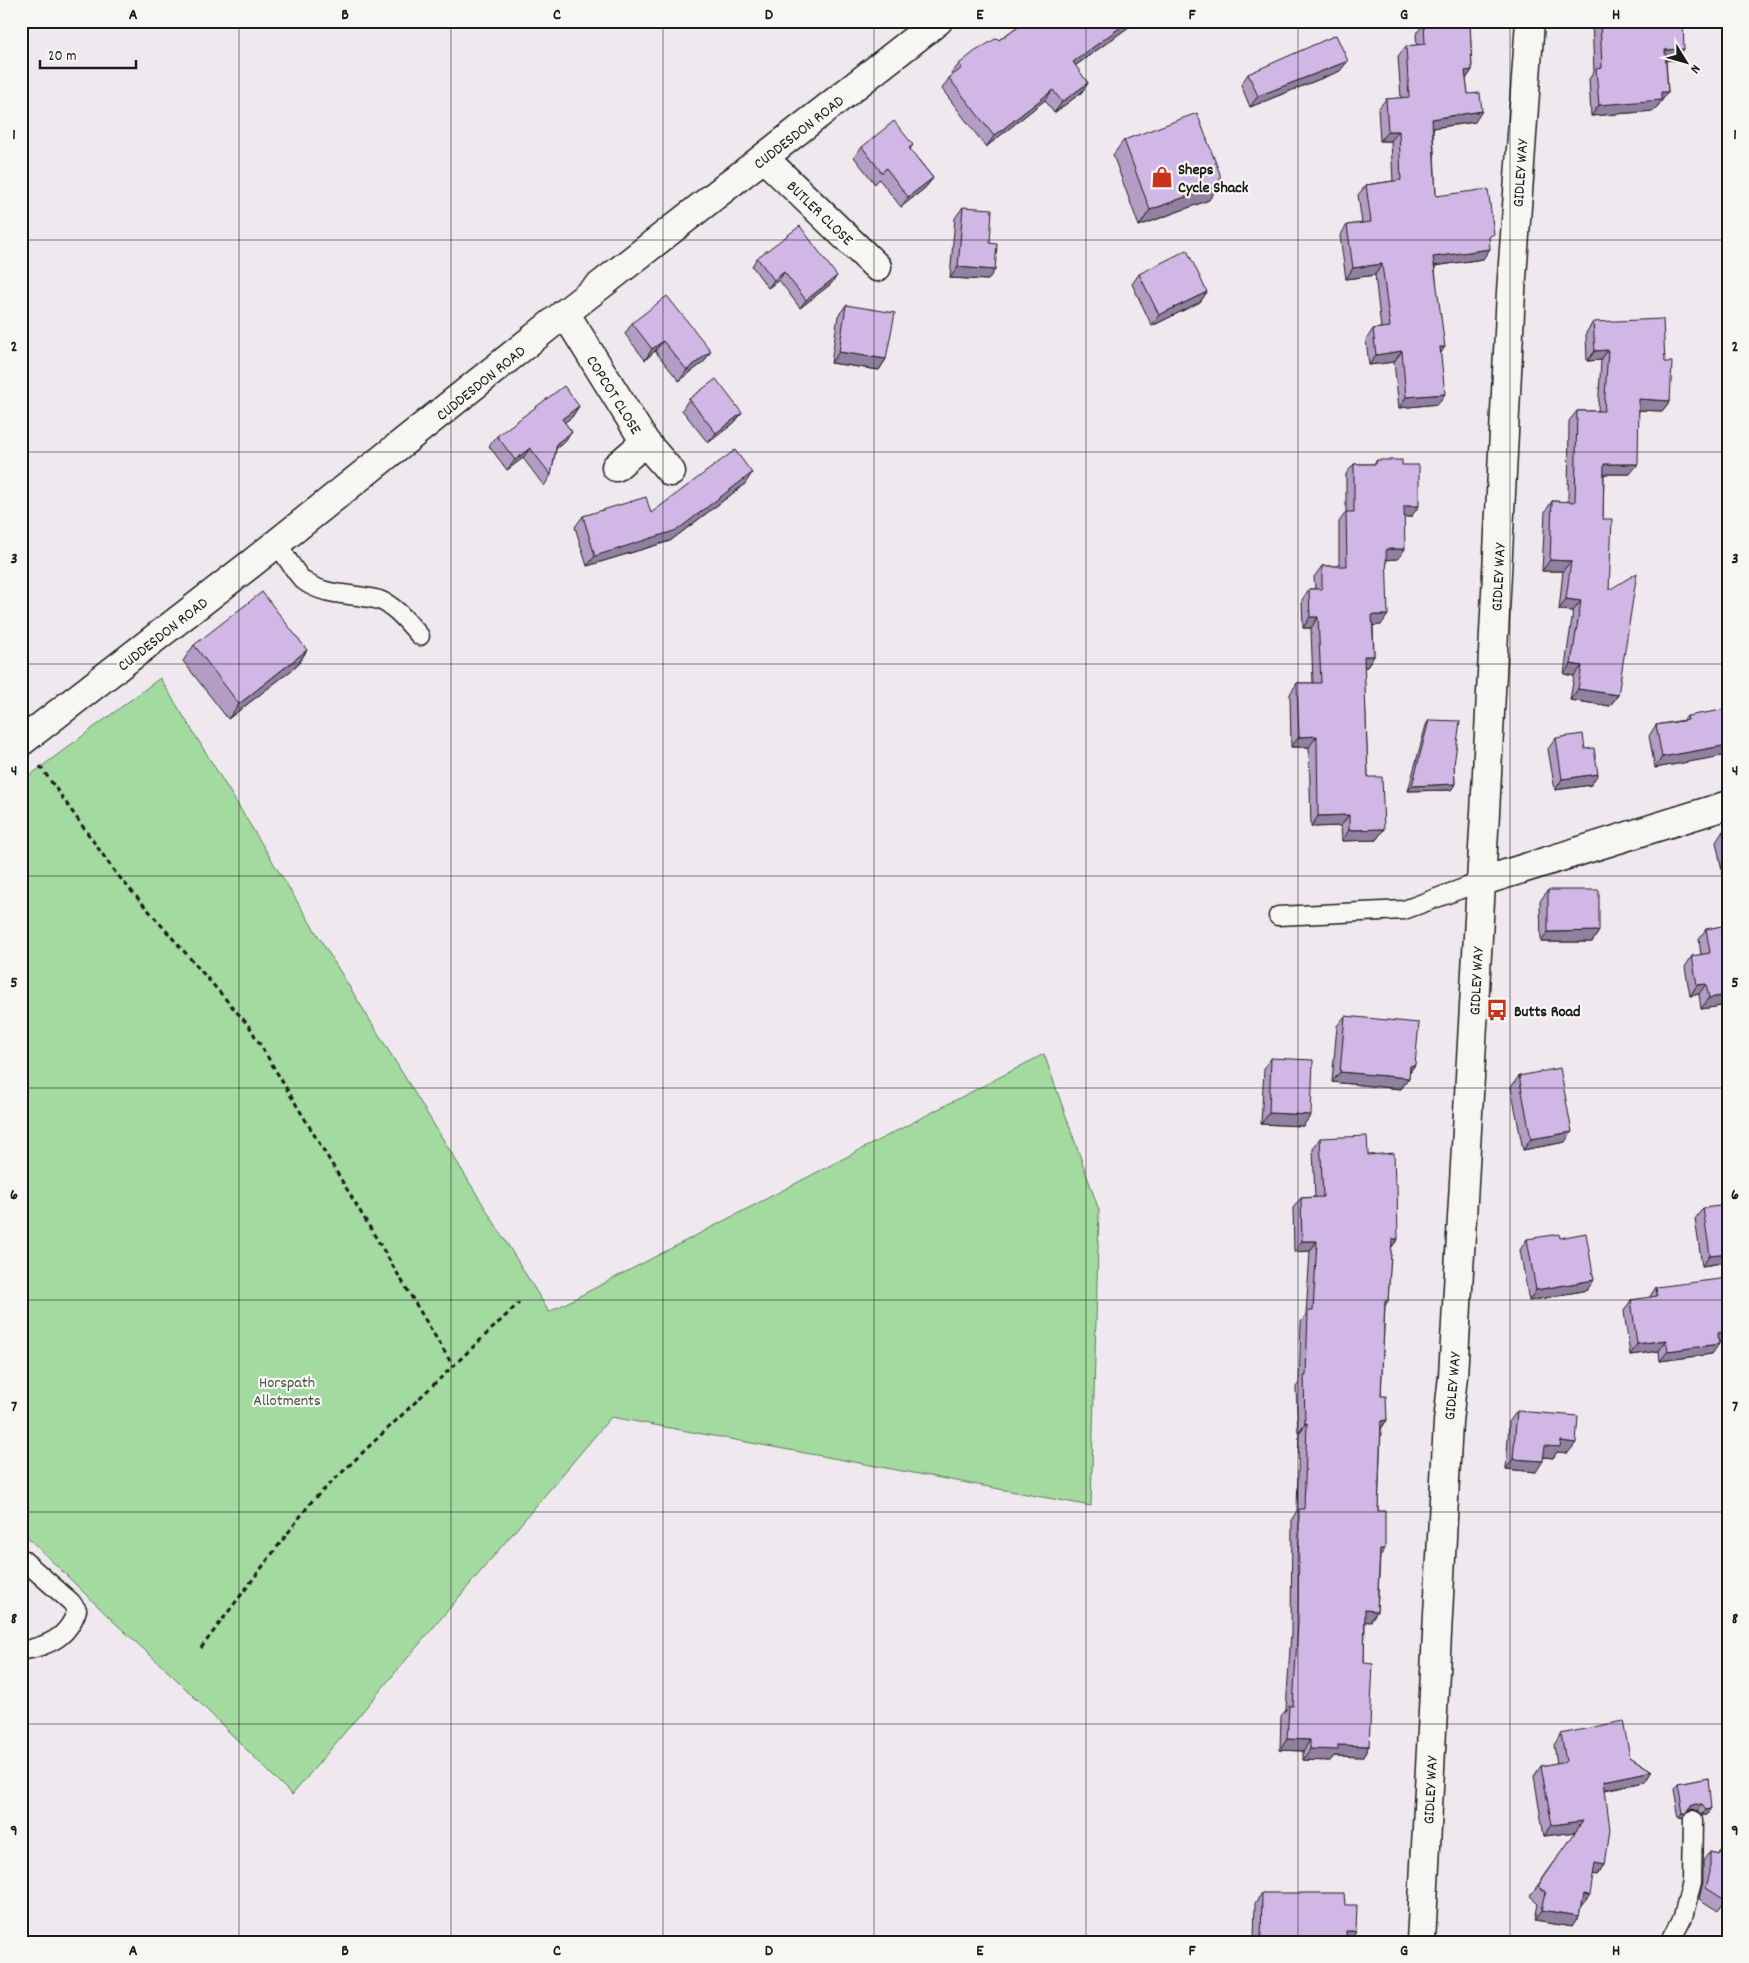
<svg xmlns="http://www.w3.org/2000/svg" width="1749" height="1963" font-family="Dekko,sans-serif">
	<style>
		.green { fill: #a2da9f; stroke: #5f7b5e }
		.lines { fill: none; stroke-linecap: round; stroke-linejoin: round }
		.service-casing { stroke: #1c1c1c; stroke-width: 21 }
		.minor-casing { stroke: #1c1c1c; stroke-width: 31 }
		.tertiary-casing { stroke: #1c1c1c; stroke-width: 31 }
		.path { stroke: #1c1c1c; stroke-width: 3; stroke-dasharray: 5 4; stroke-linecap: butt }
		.service { stroke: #f6f6f2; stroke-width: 18 }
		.minor { stroke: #f6f6f2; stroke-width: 28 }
		.tertiary { stroke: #f6f6f2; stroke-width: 28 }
		.wall { fill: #b49dc5; stroke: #1c1c1c }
		.shaded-wall { fill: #9280a0; stroke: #1c1c1c }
		.building { fill: #d1b7e5; stroke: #1c1c1c }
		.grid { fill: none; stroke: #1c1c1c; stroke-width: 1; stroke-opacity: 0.55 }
		.labels { text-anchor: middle; stroke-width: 4.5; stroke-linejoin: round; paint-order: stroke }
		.street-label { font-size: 16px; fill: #1c1c1c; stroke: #f6f6f2 }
		.poi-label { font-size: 16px; font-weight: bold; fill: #1c1c1c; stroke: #f6f6f2; text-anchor: start }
		.park-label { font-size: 16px; fill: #445543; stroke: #f6f6f2 }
		.neatline { fill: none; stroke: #1c1c1c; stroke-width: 2 }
		.grid-label { font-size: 16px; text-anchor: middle; font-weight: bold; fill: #1c1c1c }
	</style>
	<rect width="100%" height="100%" fill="#efe9ef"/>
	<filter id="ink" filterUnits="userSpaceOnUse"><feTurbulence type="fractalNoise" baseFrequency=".02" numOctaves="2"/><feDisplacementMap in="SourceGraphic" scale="10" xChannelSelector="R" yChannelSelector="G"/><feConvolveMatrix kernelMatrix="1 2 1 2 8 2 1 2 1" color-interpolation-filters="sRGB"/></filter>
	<g filter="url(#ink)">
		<path class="green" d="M160,678L549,1312L1044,1054L1099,1210L1091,1506L611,1417L292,1795L175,1678L113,1621L21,1531V782Z"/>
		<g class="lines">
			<g class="service-casing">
				<g id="service">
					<path d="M277,543C283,552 297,576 304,581C325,597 355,593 379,600C396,606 408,623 420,636"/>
					<path d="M1278,916L1404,910L1480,882"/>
					<path d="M21,1558L71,1602L77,1610C68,1638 48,1646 21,1651"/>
					<path d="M1670,1942L1683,1917L1692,1882L1693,1820"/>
				</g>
			</g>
			<g class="minor-casing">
				<g id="minor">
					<path d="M764,158L877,267"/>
					<path d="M565,313L645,442L671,472"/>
					<path d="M616,467L645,442"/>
					<path d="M1480,882L1728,805"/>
					<path d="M1421,1942L1448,1422L1453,1376L1485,813L1511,292L1530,21"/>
				</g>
			</g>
			<g class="tertiary-casing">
				<path id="tertiary" d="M21,742L252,563L565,313L938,21"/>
			</g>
			<g class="path">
				<path d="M40,766L115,872L249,1026L453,1366"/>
				<path d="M201,1648L312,1501L519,1303"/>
			</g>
			<use href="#service" class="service"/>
			<use href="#minor" class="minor"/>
			<use href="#tertiary" class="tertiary"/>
		</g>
		<g class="wall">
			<path d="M1025,21H1137L1075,66L1088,83L1081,93L1054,113L1045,100L986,147L942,89L949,78L952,76L951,74L959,64L999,40Z"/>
			<path d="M1424,21H1477L1474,24L1470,25L1472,70L1466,79L1468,94L1475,122L1433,128L1436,196L1489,241L1483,259L1435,266L1441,352L1438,404L1399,408L1394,362L1369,365L1366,340L1373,329L1381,328L1375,275L1346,279L1340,236L1347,225L1362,223L1358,195L1366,185L1393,181L1391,141H1380L1378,109L1386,99L1401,98L1398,56L1406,46L1417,45L1416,34L1424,23Z"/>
			<path d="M1592,21H1683L1676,60H1666L1668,92L1654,111L1591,116L1589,79L1594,72Z"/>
			<path d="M1340,71L1250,107L1241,85L1248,74Z"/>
			<path d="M1124,140L1209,200L1139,226L1113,155Z"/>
			<path d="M913,145L910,149L933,178L925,188L901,207L879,179L875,184L854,157L862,147Z"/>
			<path d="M963,207L990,243L988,280L950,278L955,218Z"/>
			<path d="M757,258L831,284L800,308L779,280L768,288L752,266Z"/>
			<path d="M1139,274L1207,292L1200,302L1152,326L1132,284Z"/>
			<path d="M846,305L886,359L879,370L831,363L838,316Z"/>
			<path d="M1593,322L1665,362L1670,401L1662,411L1639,410L1630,474H1604L1603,519L1618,695L1610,706L1570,700L1574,676L1564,674L1573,611L1559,610L1563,571H1542L1545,512L1552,501L1568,502L1569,421L1577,411H1598L1601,360L1587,361L1586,333Z"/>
			<path d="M632,323L704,362L679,381L655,351L645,360L625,334Z"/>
			<path d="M689,399L742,413L734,423L708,443L682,410Z"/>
			<path d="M579,406L572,417L564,422L572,432L564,442L556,449L551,475L544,486L523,458L507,470L489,446L497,436Z"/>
			<path d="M1377,460L1402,465L1411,517H1404L1398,559L1386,560L1381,625H1373L1374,656L1367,667H1364L1368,777L1384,829L1376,840L1342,841L1341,826L1311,827L1309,747H1291L1290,694L1297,683H1313L1311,628H1303L1302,600L1309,589H1315L1314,577L1322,566H1339V522L1346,512V474L1354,464H1373Z"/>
			<path d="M745,484L670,541L587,566L575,527L583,516L651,513Z"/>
			<path d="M194,645L307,650L297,666L228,719L183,661Z"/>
			<path d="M1687,716L1725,755L1655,768L1649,736L1656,725L1684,720Z"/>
			<path d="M1429,720L1454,765L1455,784L1451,790L1408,791L1426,725Z"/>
			<path d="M1556,738L1591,785L1555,790L1548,749Z"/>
			<path d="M1728,830V878L1724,879L1716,842L1723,831Z"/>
			<path d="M1548,890L1599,931L1592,942H1541L1540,901Z"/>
			<path d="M1728,925V1005L1701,1009L1699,994L1690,996L1685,967L1692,956L1701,955L1699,939L1706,929Z"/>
			<path d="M1345,1016L1415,1065L1409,1073V1078L1401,1089L1332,1082L1337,1026Z"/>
			<path d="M1271,1058L1311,1115L1303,1126L1261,1124L1264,1069Z"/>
			<path d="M1519,1076L1565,1142L1523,1150L1511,1087Z"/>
			<path d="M1320,1138L1368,1155L1398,1239L1391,1248L1388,1301L1385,1306L1381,1396L1387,1420L1381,1429L1378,1511L1380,1557L1377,1611L1370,1622L1365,1621L1364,1663L1369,1746L1362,1757L1334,1756L1330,1761L1303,1760V1751L1280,1750L1281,1716L1286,1710L1291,1633L1292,1519L1297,1511L1299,1433H1298L1296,1387L1299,1383L1301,1322L1306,1315L1310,1251L1294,1252L1293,1208L1301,1198L1315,1197L1313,1149Z"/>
			<path d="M1703,1208L1728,1262L1702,1266L1695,1219Z"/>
			<path d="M1560,1238L1587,1290L1529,1301L1520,1250L1527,1239Z"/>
			<path d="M1656,1287L1719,1342L1712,1354L1660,1361L1659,1351L1630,1355L1624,1311L1631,1300L1649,1298Z"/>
			<path d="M1517,1411L1568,1453L1557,1452L1553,1458L1543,1457L1536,1472L1506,1469L1509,1422Z"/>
			<path d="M1561,1734L1630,1757L1652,1771L1645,1782L1605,1790V1865L1597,1875L1593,1874L1582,1905H1581L1579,1916L1572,1927L1535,1921L1538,1903L1530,1896L1576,1832L1544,1836L1534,1776L1541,1766L1557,1763L1554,1745Z"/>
			<path d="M1708,1778L1707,1815H1702L1698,1811L1693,1809L1688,1811L1683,1818H1679L1674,1789L1678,1784Z"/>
			<path d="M1728,1839V1897L1718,1911L1699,1899L1703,1882V1862L1710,1852L1718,1854Z"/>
			<path d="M1262,1893L1345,1905L1349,1942H1254L1255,1903Z"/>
		</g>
		<g class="shaded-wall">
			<path d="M1129,21H1137L1065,73L1073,62Z"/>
			<path d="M1466,21H1477L1474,24L1462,26Z"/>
			<path d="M1684,49L1676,60L1657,61L1665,50Z"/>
			<path d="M1348,61L1340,71L1250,107L1258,96Z"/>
			<path d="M1472,70L1465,80V71Z"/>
			<path d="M1088,83L1081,93L1054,113L1062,102Z"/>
			<path d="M1053,90L1045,100L986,147L994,136Z"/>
			<path d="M1661,92H1668L1654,111L1591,116L1599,105Z"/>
			<path d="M1482,111L1475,122L1425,129L1432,119Z"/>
			<path d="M1388,131H1399L1391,141H1380Z"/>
			<path d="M933,178L925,188L901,207L908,197Z"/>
			<path d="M1220,184L1209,200L1139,226L1150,210Z"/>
			<path d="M1490,249L1483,259L1426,267L1433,257Z"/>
			<path d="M1382,264L1375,275L1346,279L1353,268Z"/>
			<path d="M958,267L995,270L988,280L950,278Z"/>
			<path d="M784,272L779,280L768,288L774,280Z"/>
			<path d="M837,276L831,284L800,308L806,300Z"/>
			<path d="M1207,292L1200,302L1152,326L1159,315Z"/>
			<path d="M663,341L655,351L645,360L652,349Z"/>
			<path d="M1440,347H1445L1438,357Z"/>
			<path d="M1608,350L1601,360L1587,361L1595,351Z"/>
			<path d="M711,351L704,362L679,381L687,370Z"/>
			<path d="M1402,351L1394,362L1369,365L1376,355Z"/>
			<path d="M839,352L886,359L879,370L831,363Z"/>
			<path d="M1445,394L1438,404L1399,408L1406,397Z"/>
			<path d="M1639,399L1670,401L1662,411L1632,410Z"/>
			<path d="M579,406L572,417L555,430L562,419Z"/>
			<path d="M742,413L734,423L708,443L716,433Z"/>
			<path d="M572,432L564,442L550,453L557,443Z"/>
			<path d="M530,448L523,458L507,470L515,460Z"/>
			<path d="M1604,464H1638L1630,474H1597Z"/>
			<path d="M752,473L745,484L670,541L587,566L595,556Z"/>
			<path d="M1404,506H1419L1411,517H1396Z"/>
			<path d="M1386,549H1405L1398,559L1378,560Z"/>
			<path d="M1550,560L1571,561L1563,571H1542Z"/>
			<path d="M1566,599L1581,601L1573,611L1559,610Z"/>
			<path d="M1372,615H1388L1381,625L1365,626Z"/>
			<path d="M1310,617H1318L1311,628H1303Z"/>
			<path d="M307,650L297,666L228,719L239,704Z"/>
			<path d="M1364,656H1374L1367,667H1357Z"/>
			<path d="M1571,664L1582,666L1574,676L1564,674Z"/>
			<path d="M1578,689L1618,695L1610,706L1570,700Z"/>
			<path d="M1317,736L1309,747H1291L1299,737Z"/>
			<path d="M1728,745V755L1655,768L1662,757Z"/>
			<path d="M1598,774L1591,785L1555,790L1562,779Z"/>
			<path d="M1455,784L1451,790L1408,791L1412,786Z"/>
			<path d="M1349,815L1341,826L1311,827L1318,816Z"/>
			<path d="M1384,829L1376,840L1342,841L1349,830Z"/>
			<path d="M1728,873V878L1724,879Z"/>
			<path d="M1599,931L1592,942H1541L1548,932Z"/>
			<path d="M1706,984L1699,994L1690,996L1697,985Z"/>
			<path d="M1728,995V1005L1701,1009L1709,998Z"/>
			<path d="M1415,1065L1407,1075L1410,1066Z"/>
			<path d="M1340,1072L1409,1078L1401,1089L1332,1082Z"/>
			<path d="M1269,1113L1311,1115L1303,1126L1261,1124Z"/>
			<path d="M1572,1132L1565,1142L1523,1150L1531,1139Z"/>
			<path d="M1392,1239H1398L1390,1249Z"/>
			<path d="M1302,1241H1317L1310,1251L1294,1252Z"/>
			<path d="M1728,1253V1262L1702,1266L1710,1255Z"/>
			<path d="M1594,1280L1587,1290L1529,1301L1536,1290Z"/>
			<path d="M1728,1331V1341L1710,1343L1718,1333Z"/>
			<path d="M1666,1340L1659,1351L1630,1355L1637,1344Z"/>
			<path d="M1719,1344L1712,1354L1660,1361L1668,1351Z"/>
			<path d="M1387,1420L1379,1431L1381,1421Z"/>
			<path d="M1305,1423H1307L1299,1433H1298Z"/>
			<path d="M1561,1441L1576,1443L1568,1453L1557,1452L1553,1458L1537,1456L1545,1446Z"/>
			<path d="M1513,1459L1543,1461L1536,1472L1506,1469Z"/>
			<path d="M1380,1549H1385L1378,1559Z"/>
			<path d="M1365,1610L1377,1611L1370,1622L1358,1621Z"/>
			<path d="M1287,1739L1310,1740L1303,1751L1280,1750Z"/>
			<path d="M1338,1745L1369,1746L1362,1757L1334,1756L1330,1761L1303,1760L1310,1749Z"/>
			<path d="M1652,1771L1645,1782L1596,1791L1604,1781Z"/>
			<path d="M1696,1804L1702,1805L1698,1811L1693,1809L1687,1811L1691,1806Z"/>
			<path d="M1711,1809L1707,1815H1702L1706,1810Z"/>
			<path d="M1683,1813H1687L1683,1818H1679Z"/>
			<path d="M1583,1821L1576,1832L1544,1836L1552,1825Z"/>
			<path d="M1595,1863L1605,1865L1597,1875L1587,1873Z"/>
			<path d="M1583,1894L1590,1895L1582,1905L1576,1904Z"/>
			<path d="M1542,1910L1579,1916L1572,1927L1535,1921Z"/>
			<path d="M1346,1931H1356L1349,1942H1339Z"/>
		</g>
		<g class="building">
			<path d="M1025,21H1129L1073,62L1088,83L1062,102L1053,90L994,136L949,78L962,68L959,64L974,52L997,38L999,40Z"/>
			<path d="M1433,21H1470L1472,70L1465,71L1468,94L1480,93L1482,111L1432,119L1436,196L1488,189L1494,234L1489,237L1490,249L1433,257L1445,347H1440L1445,394L1406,397L1402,351L1376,355L1373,329L1390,327L1382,264L1353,268L1347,225L1371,222L1366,185L1401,180L1399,131H1388L1386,99L1409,97L1406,46L1425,44L1424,23H1433Z"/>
			<path d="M1600,21H1683L1684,49L1665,50L1668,92H1661V100L1599,105L1596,69L1602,68Z"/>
			<path d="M1336,35L1348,61L1258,96L1248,74Z"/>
			<path d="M1197,113L1220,174V184L1150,210L1124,140Z"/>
			<path d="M894,121L913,145L909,148L933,178L908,197L886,168L882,173L862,147Z"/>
			<path d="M963,207L992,209L990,243L997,244L995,270L958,267Z"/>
			<path d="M800,226L837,276L806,300L784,272L774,280L757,258Z"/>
			<path d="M1187,250L1207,292L1159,315L1139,274Z"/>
			<path d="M667,296L711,351L687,370L663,341L652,349L632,323Z"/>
			<path d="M846,305L895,313L886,359L839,352Z"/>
			<path d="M1663,319L1665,362H1672L1670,401L1639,399L1638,464H1604L1603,519H1612L1609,590L1637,573L1618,695L1578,689L1582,666L1571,664L1581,601L1566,599L1571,561L1550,560L1552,501L1575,502L1577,411H1604L1608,350L1595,351L1593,322Z"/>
			<path d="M716,379L742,413L716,433L689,399Z"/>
			<path d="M564,386L579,406L562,419L572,432L557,443L551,475L530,448L515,460L497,436Z"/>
			<path d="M735,450L752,473L677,530L595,556L583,516L646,497L651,513Z"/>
			<path d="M1377,460H1402V465H1419V506H1404L1405,549H1386L1388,615H1372L1374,656H1364L1368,777H1382L1384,829L1349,830V815L1318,816L1317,736L1299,737L1297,683H1321L1318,617H1310L1309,589H1322V566H1347L1346,512H1354V464H1376Z"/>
			<path d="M262,592L307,650L239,704L194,645Z"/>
			<path d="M1728,709V745L1662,757L1656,725L1688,720L1687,716Z"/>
			<path d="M1429,720L1460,721L1454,765L1455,784L1412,786Z"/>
			<path d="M1583,734L1585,749L1594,748L1598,774L1562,779L1556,738Z"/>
			<path d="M1728,830V852L1723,831Z"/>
			<path d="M1548,890H1599V931L1548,932Z"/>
			<path d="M1728,925V995L1709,998L1706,984L1697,985L1692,956L1710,953L1706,929Z"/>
			<path d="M1345,1016L1419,1023L1415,1065L1410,1066L1409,1078L1340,1072Z"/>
			<path d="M1271,1058L1313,1060L1311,1115L1269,1113Z"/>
			<path d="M1560,1068L1572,1132L1531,1139L1519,1076Z"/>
			<path d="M1367,1136L1368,1155L1394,1153L1395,1184H1397L1398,1239H1392L1388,1301H1385L1381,1396H1386L1387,1420L1381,1421L1378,1511H1385V1549H1380L1377,1611L1365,1610L1364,1663L1373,1664L1369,1746L1338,1745V1750L1310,1749V1740L1287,1739L1289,1706H1293L1298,1623L1299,1509H1304L1307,1423H1305L1304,1376H1306L1308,1311H1313L1317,1241H1302L1301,1198L1323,1197L1320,1138Z"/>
			<path d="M1728,1205V1253L1710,1255L1703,1208Z"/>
			<path d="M1586,1233L1594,1280L1536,1290L1527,1239L1559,1234L1560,1238Z"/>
			<path d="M1728,1278V1331L1718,1333L1719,1344L1668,1351L1666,1340L1637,1344L1631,1300L1657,1296L1656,1287Z"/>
			<path d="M1517,1411L1578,1416L1576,1443L1561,1441L1560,1447L1545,1446L1543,1461L1513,1459Z"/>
			<path d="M21,1675L26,1679L21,1684Z"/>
			<path d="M1623,1721L1630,1757L1652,1771L1604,1781L1610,1830L1605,1865L1595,1863L1590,1895L1583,1894L1579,1916L1542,1910L1546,1892L1538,1886L1583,1821L1552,1825L1541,1766L1566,1761L1561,1734Z"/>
			<path d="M1708,1778L1711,1809L1706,1810L1702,1805L1696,1804L1691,1806L1687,1813H1683L1678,1784Z"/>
			<path d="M1728,1840V1896L1725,1900L1706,1888L1710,1872V1852L1719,1854Z"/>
			<path d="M1262,1893H1344L1345,1905H1357L1356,1931H1346L1347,1942H1261Z"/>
		</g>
	</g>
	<path class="grid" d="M239,21V1942M451,21V1942M663,21V1942M874,21V1942M1086,21V1942M1298,21V1942M1510,21V1942M21,240H1728M21,452H1728M21,664H1728M21,876H1728M21,1088H1728M21,1300H1728M21,1512H1728M21,1724H1728"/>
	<defs>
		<g id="shop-bare" transform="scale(1.725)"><path d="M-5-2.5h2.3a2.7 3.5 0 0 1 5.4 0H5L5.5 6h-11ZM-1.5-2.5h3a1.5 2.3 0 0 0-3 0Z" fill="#c8321e" stroke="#f6f6f2" stroke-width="2.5" paint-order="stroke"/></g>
		<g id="bus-bare" transform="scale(1.725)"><path d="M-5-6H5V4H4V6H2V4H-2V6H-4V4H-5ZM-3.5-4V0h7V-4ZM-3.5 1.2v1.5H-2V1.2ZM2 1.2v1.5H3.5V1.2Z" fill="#c8321e" stroke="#f6f6f2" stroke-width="2.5" paint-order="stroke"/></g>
	</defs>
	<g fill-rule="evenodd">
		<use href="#shop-bare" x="1162" y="177"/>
		<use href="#bus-bare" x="1497" y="1010"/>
	</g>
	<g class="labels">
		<g class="street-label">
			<text transform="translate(798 131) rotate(-38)" y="6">CUDDESDON ROAD</text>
			<text transform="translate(1519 173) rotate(-86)" y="6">GIDLEY WAY</text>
			<text transform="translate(821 212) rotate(44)" y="6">BUTLER CLOSE</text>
			<text transform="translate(480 382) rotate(-39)" y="6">CUDDESDON ROAD</text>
			<text transform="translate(615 394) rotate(58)" y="6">COPCOT CLOSE</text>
			<text transform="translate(1497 577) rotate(-87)" y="6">GIDLEY WAY</text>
			<text transform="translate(162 633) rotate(-38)" y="6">CUDDESDON ROAD</text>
			<text transform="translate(1475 981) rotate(-87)" y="6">GIDLEY WAY</text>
			<text transform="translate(1451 1386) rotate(-85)" y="6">GIDLEY WAY</text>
			<text transform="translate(1429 1790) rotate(-87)" y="6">GIDLEY WAY</text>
		</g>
		<g class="poi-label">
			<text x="1178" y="174">Sheps<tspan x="1178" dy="18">Cycle Shack</tspan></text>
			<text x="1514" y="1016">Butts Road</text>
		</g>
		<g class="park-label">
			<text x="287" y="1387">Horspath<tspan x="287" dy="18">Allotments</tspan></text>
		</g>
	</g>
	<rect width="1749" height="1963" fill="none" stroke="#f6f6f2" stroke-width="55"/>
	<g transform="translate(1686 62) rotate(127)" stroke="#f6f6f2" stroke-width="4" paint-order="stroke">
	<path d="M0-4L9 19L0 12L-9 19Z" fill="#1c1c1c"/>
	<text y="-8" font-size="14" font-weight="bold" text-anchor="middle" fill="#1c1c1c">N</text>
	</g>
	<path d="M40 60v8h96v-8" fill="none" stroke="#1c1c1c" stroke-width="2.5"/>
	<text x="48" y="60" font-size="15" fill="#1c1c1c" stroke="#f6f6f2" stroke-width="4" paint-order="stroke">20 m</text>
	<rect x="28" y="28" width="1694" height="1908" class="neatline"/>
	<g class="grid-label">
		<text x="133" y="19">A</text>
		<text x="345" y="19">B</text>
		<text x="557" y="19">C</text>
		<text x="769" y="19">D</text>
		<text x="980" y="19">E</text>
		<text x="1192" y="19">F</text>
		<text x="1404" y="19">G</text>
		<text x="1616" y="19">H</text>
		<text x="14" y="139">1</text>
		<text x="1735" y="139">1</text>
		<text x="14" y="351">2</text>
		<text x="1735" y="351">2</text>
		<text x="14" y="563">3</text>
		<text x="1735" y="563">3</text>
		<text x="14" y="775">4</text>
		<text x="1735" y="775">4</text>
		<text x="14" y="987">5</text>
		<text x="1735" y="987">5</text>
		<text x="14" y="1199">6</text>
		<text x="1735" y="1199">6</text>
		<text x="14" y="1411">7</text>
		<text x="1735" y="1411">7</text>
		<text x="14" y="1623">8</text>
		<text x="1735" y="1623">8</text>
		<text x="14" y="1835">9</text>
		<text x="1735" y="1835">9</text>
		<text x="133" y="1955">A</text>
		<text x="345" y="1955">B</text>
		<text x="557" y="1955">C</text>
		<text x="769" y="1955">D</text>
		<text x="980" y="1955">E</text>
		<text x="1192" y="1955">F</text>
		<text x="1404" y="1955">G</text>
		<text x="1616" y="1955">H</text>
	</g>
</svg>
